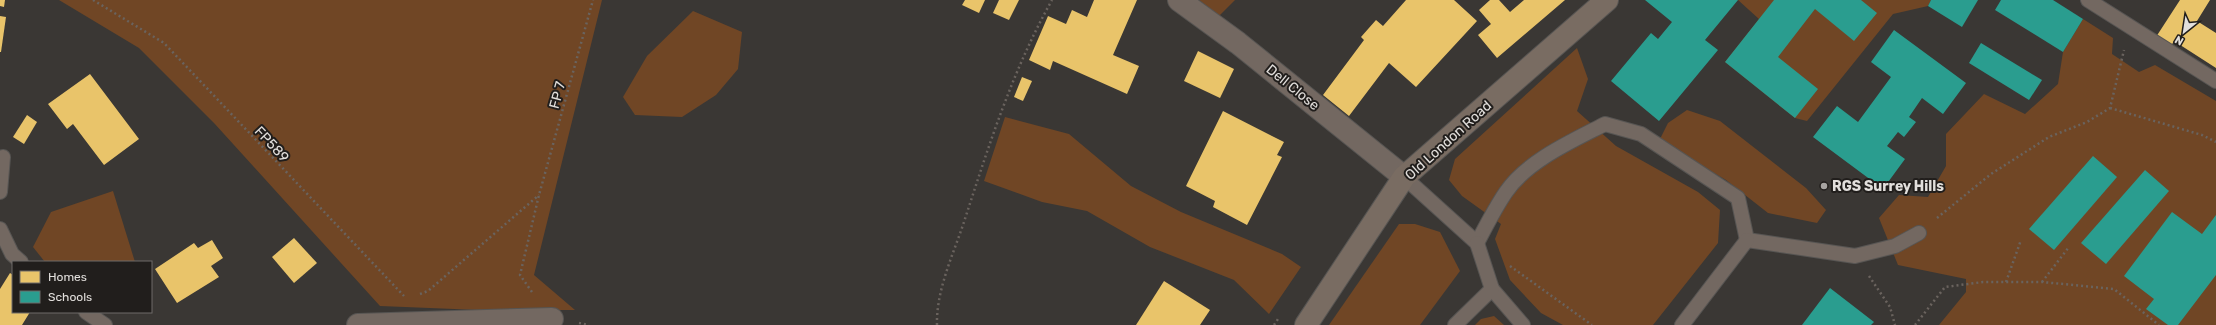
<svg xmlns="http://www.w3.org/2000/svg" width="2216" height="325" font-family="Rubik,sans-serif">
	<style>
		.green { fill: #704625 }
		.homes { fill: #e9c46a }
		.schools { fill: #2a9d8f }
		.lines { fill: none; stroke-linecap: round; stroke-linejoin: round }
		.lane-casing { stroke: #575553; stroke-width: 16 }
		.street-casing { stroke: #575553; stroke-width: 24 }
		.secondary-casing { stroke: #575553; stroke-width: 24 }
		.path { stroke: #6a635e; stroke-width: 2.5; stroke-dasharray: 2 3; stroke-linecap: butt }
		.lane { stroke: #736861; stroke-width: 14 }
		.street { stroke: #736861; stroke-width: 22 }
		.secondary { stroke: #796c62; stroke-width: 22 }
		.poi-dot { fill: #a7a4a1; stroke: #211e1c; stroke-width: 1.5 }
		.labels { text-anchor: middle; stroke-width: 4; stroke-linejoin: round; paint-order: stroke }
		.street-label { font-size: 14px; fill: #e2dfdc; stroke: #211e1c }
		.poi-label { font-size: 14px; font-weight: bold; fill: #e2dfdc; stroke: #211e1c; text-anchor: start }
	</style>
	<rect width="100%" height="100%" fill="#3a3734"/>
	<g class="green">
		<path d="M59,0H602L534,275L575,310H479L380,306L214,123L139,48Z"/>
		<path d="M1199,0H1235L1219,16Z"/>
		<path d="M1738,0H1931L1928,6L1893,14L1807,121L1795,118L1725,62L1759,19Z"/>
		<path d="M693,11L742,32L738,69L716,95L682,117L635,115L623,97L647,56Z"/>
		<path d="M2083,19L2113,38L2112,54L2139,72L2155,65L2216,101V325H1939L1966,292V279L1898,265L1879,218L1899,195L1928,197L1946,166V134L1984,94L2025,114L2058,84L2063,52Z"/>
		<path d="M1577,48L1588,79L1577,111L1616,146L1698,192L1720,210L1718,243L1653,325H1563L1541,313L1510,280L1495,239L1501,224L1462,196L1449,180L1455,159Z"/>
		<path d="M1687,110L1720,121L1806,188L1826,210L1817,223L1768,213L1726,180L1659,141L1668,123Z"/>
		<path d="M1005,117L1069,134L1131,186L1181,212L1282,254L1301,267L1269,314L1234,280L1150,247L1087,211L1042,202L984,181Z"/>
		<path d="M113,191L135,262H45L33,247L51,212Z"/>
		<path d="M1399,224H1415L1440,232L1460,271L1420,325H1329Z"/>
		<path d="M1494,316L1504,325H1475L1481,319Z"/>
	</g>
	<g class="homes">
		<path d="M0,0H5L4,7L0,6Z"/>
		<path d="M965,0H985L979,13L962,5Z"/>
		<path d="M999,0H1019L1009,20L993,13Z"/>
		<path d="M1094,0H1137L1113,55L1139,66L1127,94L1053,61L1050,70L1029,60L1048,16L1066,24L1072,10L1087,17Z"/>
		<path d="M1406,0H1454L1477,21L1416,87L1389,63L1349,116L1323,95L1364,40L1361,37L1376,20L1383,26Z"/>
		<path d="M1490,0H1499L1510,12L1524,0H1565L1497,58L1478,35L1491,24L1479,10Z"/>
		<path d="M2180,0H2210L2197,21L2216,33V68L2174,41L2171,46L2156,37Z"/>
		<path d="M0,16L6,17L1,52H0Z"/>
		<path d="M1198,51L1234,69L1220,98L1184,81Z"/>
		<path d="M90,74L139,139L104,165L73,124L67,129L48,104Z"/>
		<path d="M1022,77L1032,81L1023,101L1014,97Z"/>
		<path d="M1223,111L1284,142L1277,155L1282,157L1247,225L1213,207L1215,201L1186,186Z"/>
		<path d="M27,115L37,122L24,144L13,137Z"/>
		<path d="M294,238L317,263L294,283L272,257Z"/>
		<path d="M212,240L223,258L211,266L219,277L177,303L155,269L194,243L198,248Z"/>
		<path d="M10,273L13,275V312H30L22,325H0V289Z"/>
		<path d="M1164,281L1210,310L1200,325H1136Z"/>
	</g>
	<g class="schools">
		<path d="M1645,0H1738L1705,40L1718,50L1659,121L1611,81L1651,33L1658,39L1672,22Z"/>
		<path d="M1774,0H1861L1877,13L1854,41L1815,9L1778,57L1818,89L1795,118L1725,62Z"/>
		<path d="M1931,0H1978L1962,27L1928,6Z"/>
		<path d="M2001,0H2053L2083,19L2063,52L1995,10Z"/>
		<path d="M1894,30L1966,83L1943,114L1922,98L1909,117L1916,122L1904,137L1898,132L1887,146L1905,159L1883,189L1813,137L1837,106L1858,122L1891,77L1871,62Z"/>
		<path d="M1981,43L2042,80L2029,100L1969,63Z"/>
		<path d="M2093,156L2117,177L2054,250L2029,229Z"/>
		<path d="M2145,170L2169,191L2106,264L2081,243Z"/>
		<path d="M2172,212L2202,234L2216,215V275L2178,325H2168L2146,309L2154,299L2124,276Z"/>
		<path d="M1830,288L1874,322L1871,325H1802Z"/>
	</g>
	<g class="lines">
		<g class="lane-casing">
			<g id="lane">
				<path d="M2088,0L2216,81"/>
				<path d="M1404,177L1477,243C1486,226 1495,208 1506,192C1527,161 1572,141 1605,124L1641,134L1738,198L1747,240L1855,256L1895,246L1919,233"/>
				<path d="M0,192L3,157"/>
				<path d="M0,229L12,254L21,262"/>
				<path d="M1492,289L1523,325"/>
				<path d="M86,312L105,325"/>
				<path d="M1455,325L1492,289L1477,243"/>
				<path d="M1682,325L1747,240"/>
			</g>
		</g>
		<g class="street-casing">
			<g id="street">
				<path d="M1179,0L1238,43L1404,177"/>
				<path d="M358,325L552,319"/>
			</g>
		</g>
		<g class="secondary-casing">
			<path id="secondary" d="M1306,325L1404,177L1607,0"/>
		</g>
		<g class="path">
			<path d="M93,0L164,43L404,296"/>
			<path d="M2110,108L2202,135L2216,142"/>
			<path d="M1937,218L1991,174L2049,137L2087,122L2110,108L2124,50"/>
			<path d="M1510,266L1592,325"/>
			<path d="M1869,276L1890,307L1895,325"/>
			<path d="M2006,282L2021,240"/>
			<path d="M2042,282L2069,247"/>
			<path d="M532,292L520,275L539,195L593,0"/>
			<path d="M420,294L428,291L539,195"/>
			<path d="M579,323L589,325"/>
			<path d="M937,325C936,292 952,257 963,225C988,148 1012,71 1052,0"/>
			<path d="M1274,325L1278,319"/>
			<path d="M1915,325L1945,287L1983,282H2042L2114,289L2159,325"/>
		</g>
		<use href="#lane" class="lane"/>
		<use href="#street" class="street"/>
		<use href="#secondary" class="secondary"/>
	</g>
	<circle class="poi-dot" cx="1824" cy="186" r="4"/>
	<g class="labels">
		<g class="street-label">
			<text transform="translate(1293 87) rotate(39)" y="5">Dell Close</text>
			<text transform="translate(557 95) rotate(-75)" y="5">FP 7</text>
			<text transform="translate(1448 140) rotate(-42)" y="5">Old London Road</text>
			<text transform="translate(272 144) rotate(47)" y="5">FP589</text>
		</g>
		<g class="poi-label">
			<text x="1832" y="191">RGS Surrey Hills</text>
		</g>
	</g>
	<rect x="12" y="261" width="140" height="52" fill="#211e1c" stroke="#6e6b69"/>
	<rect x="20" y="271" width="20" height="12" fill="#e9c46a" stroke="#6e6b69"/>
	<text x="48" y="281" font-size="12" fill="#e2dfdc">Homes</text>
	<rect x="20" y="291" width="20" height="12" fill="#2a9d8f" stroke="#6e6b69"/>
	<text x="48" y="301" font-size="12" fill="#e2dfdc">Schools</text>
	<g transform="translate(2184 32) rotate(210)" stroke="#211e1c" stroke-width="3" paint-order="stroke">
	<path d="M0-3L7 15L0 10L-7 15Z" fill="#e2dfdc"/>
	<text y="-6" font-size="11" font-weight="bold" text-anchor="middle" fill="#e2dfdc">N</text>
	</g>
</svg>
